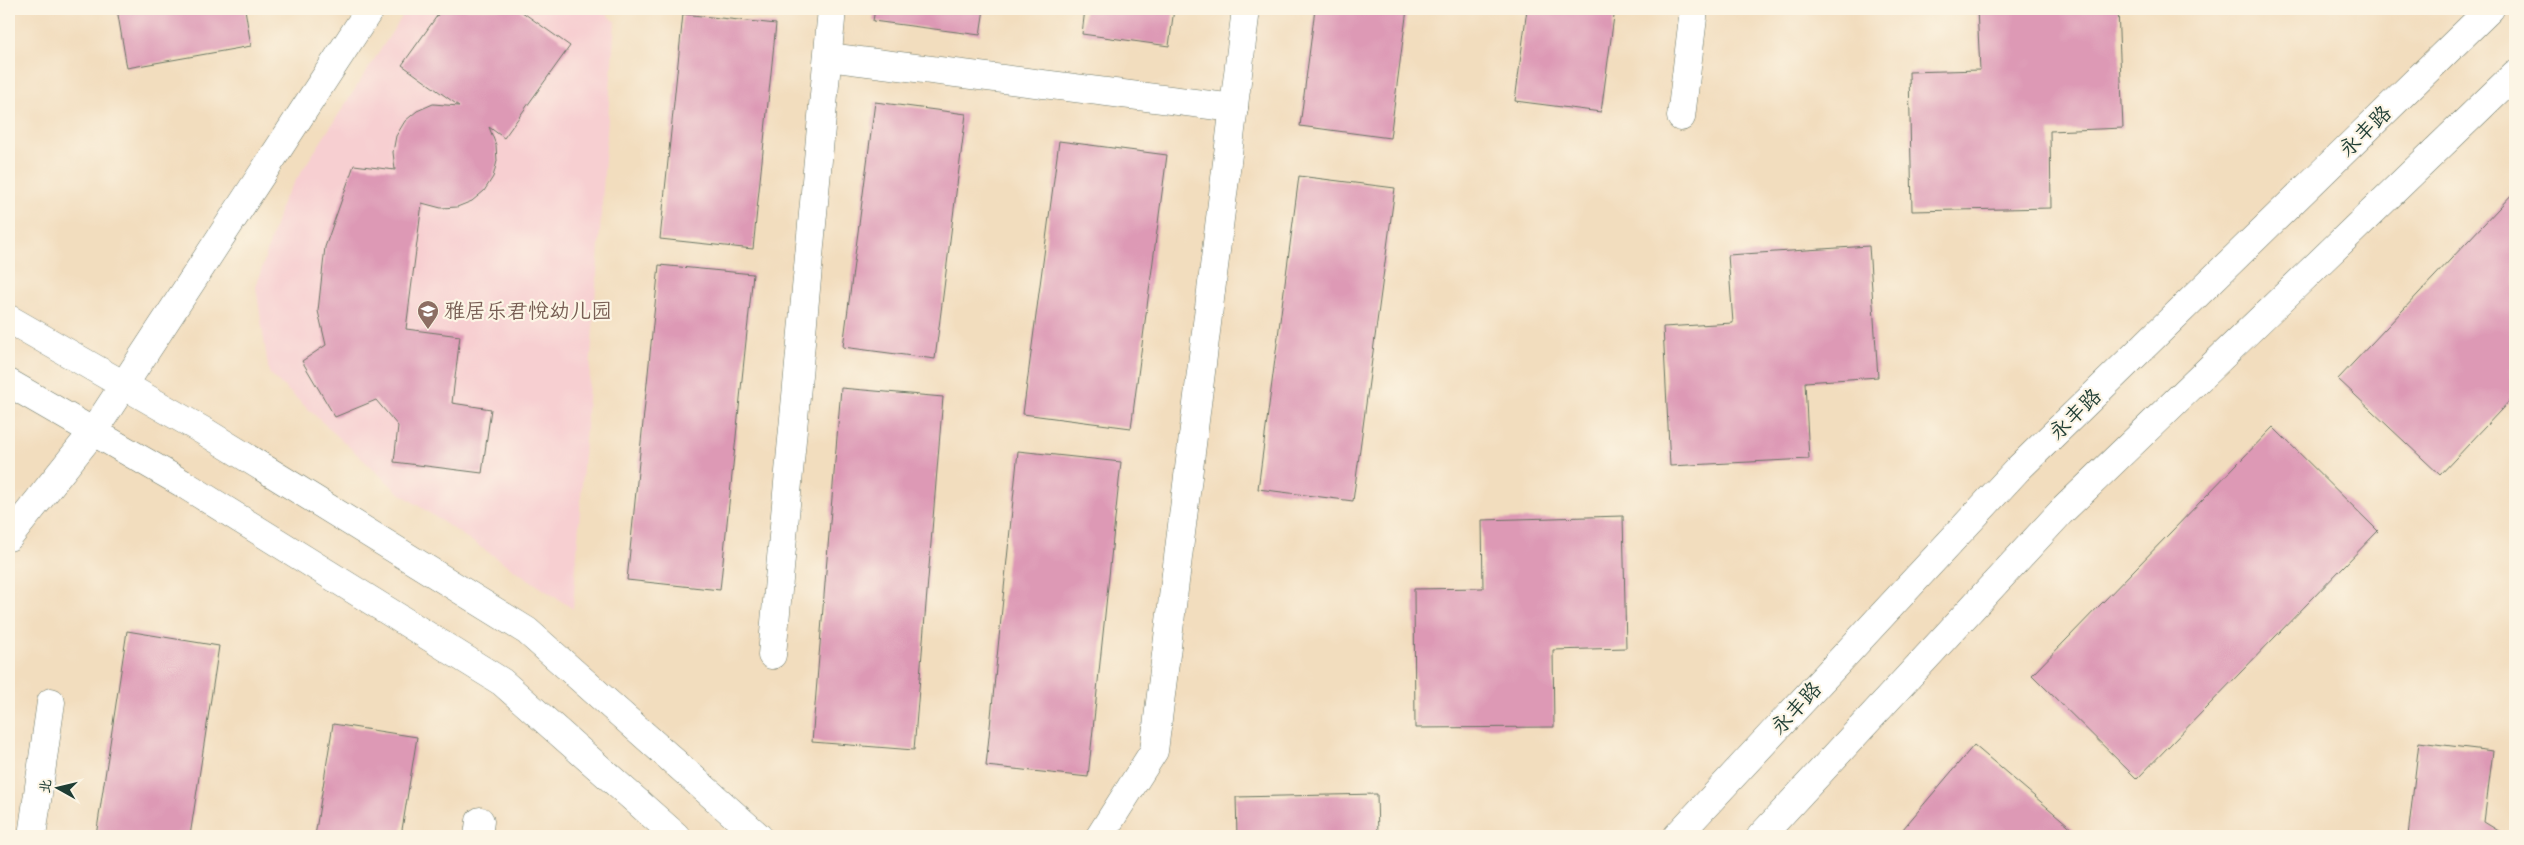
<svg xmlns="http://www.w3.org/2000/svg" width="2524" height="845" font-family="Itim,'LXGW WenKai TC',sans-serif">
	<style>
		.built { fill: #f7cfd1 }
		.building { fill: #dd99b5 }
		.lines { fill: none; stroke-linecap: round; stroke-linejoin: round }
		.minor-casing { stroke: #697564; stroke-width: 29 }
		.minor { stroke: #fff; stroke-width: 28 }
		.labels { text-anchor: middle; stroke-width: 4.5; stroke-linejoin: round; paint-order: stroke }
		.street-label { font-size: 21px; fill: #1f3d34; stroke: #fcf5e5 }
		.education-label { font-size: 21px; fill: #785e54; stroke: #fcf5e5; text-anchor: start }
	</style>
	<rect width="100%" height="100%" fill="#fcf5e5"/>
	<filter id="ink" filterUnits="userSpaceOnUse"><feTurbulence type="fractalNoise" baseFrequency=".02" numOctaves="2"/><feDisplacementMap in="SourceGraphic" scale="10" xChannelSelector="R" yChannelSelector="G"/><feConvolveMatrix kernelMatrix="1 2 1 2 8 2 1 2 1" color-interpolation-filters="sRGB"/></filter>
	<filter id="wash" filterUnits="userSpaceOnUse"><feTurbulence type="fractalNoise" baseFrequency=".0096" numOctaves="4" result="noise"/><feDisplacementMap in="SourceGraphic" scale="20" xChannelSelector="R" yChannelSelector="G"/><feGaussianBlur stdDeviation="1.12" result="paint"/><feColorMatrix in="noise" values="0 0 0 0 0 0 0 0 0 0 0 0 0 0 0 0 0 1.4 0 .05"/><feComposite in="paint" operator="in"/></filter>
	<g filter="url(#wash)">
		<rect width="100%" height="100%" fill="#f2ddbe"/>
		<path class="built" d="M407,9H598L615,21L573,609L398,492L269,373L256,287L283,200Z"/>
		<g id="blocks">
			<g class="building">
				<path d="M117,9H245L251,46L127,68Z"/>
				<path d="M442,9H518L570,46L504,138L489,127L496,145L497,161L493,177L484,191L472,201L457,207L441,208L422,203L406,329L460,336L452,403L491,409L482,473L394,462L398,426L376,400L335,417L302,361L326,345L318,311L325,247L354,165L395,170L393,152L396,136L405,121L417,111L433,104L459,106L402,65Z"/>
				<path d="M875,9H984L980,35L873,21Z"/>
				<path d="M1085,9H1174L1169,46L1082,34Z"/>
				<path d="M1315,9H1407L1390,138L1300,126Z"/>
				<path d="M1527,9H1615L1601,112L1515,101Z"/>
				<path d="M1977,9H2118L2123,128L2050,131L2051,208L1912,211L1909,72L1980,70Z"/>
				<path d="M683,14L776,24L753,249L660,239Z"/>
				<path d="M875,102L966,114L935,359L843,347Z"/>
				<path d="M1059,141L1167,155L1131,428L1023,414Z"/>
				<path d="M1299,176L1395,188L1353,501L1258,489Z"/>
				<path d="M2515,191V395L2440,475L2338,379Z"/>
				<path d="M1869,246L1878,377L1805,382L1809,459L1670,466L1663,327L1733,323L1728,255Z"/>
				<path d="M659,265L753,274L720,590L627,580Z"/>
				<path d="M841,388L943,397L914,750L812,742Z"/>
				<path d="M2273,427L2378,531L2137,779L2032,675Z"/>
				<path d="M1018,451L1121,462L1088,777L986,766Z"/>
				<path d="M1623,516L1626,648L1553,650L1554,727L1415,728L1414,589L1483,588L1482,520Z"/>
				<path d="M127,631L219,646L190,836H96Z"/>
				<path d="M333,724L417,737L401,836H315Z"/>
				<path d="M2419,742L2493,751L2484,822L2507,836H2408Z"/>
				<path d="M1974,745L2081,836H1897Z"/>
				<path d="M1377,794L1378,836H1237L1236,797Z"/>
			</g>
		</g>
	</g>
	<g filter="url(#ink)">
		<use href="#blocks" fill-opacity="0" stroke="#697564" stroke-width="1"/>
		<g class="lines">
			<g class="minor-casing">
				<g id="minor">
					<path d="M828,57L1234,108"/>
					<path d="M1681,117L1694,9"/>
					<path d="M9,319L207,433L527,631L758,836"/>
					<path d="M9,383L182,483L502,682L676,836"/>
					<path d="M9,537L93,432L370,9"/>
					<path d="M772,655L832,9"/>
					<path d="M32,836L51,702"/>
					<path d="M478,836L480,821"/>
					<path d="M1100,836L1154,751L1246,9"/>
					<path d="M1677,836L2018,469L2490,9"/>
					<path d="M1761,836L2061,512L2515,74"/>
				</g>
			</g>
			<use href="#minor" class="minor"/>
		</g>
	</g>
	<defs>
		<g id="school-pin" transform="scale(1.125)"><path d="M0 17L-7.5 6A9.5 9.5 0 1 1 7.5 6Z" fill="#8d6e63" stroke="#fcf5e5"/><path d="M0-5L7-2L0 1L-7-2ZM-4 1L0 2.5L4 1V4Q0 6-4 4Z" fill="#fff"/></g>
	</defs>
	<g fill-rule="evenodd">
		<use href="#school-pin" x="428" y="311"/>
	</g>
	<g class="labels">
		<g class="street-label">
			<text transform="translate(2365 131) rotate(-44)" y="7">永丰路</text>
			<text transform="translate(2075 414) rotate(-44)" y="7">永丰路</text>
			<text transform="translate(1796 708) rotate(-47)" y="7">永丰路</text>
		</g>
		<g class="education-label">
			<text x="444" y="318">雅居乐君悦幼儿园</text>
		</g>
	</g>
	<rect width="2524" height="845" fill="none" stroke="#fcf5e5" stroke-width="30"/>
	<g transform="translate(58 788) rotate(278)" stroke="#fcf5e5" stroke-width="4" paint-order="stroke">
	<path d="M0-4L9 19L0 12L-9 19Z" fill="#1f3d34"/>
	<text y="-8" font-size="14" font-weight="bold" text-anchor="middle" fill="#1f3d34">北</text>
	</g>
</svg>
